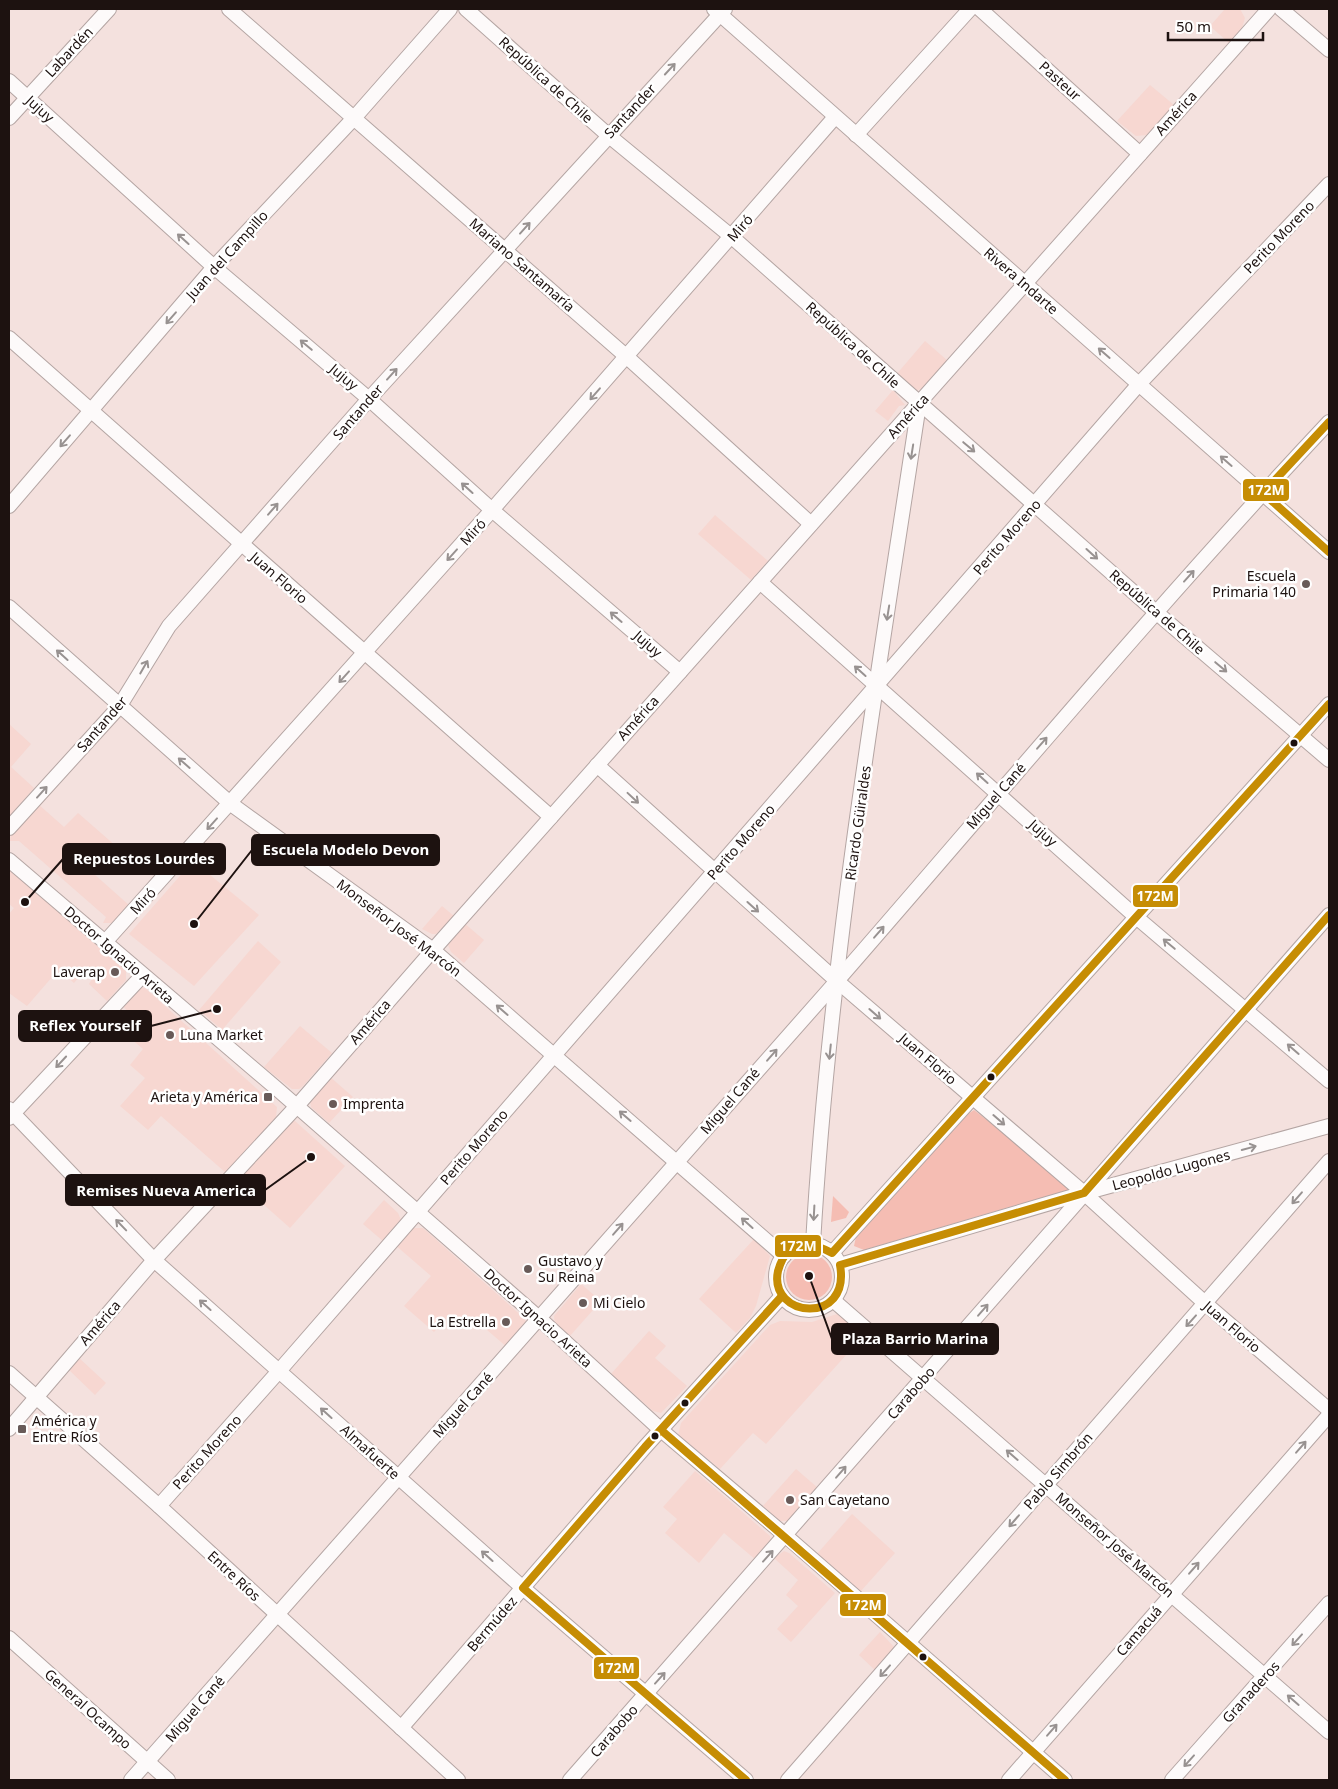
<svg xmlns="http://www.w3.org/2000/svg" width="1338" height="1789" font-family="'Noto Sans',sans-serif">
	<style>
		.built { fill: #f7d7d1 }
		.green { fill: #f5bdb3 }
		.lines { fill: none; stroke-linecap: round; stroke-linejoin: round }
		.minor-casing { stroke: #b4a5a3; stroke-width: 16 }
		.minor { stroke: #fdfafa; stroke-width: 14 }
		.bus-1-casing { stroke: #fff; stroke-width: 11 }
		.bus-1 { stroke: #c68d04; stroke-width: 8 }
		.oneway { stroke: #989291 }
		.poi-dot { fill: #685a58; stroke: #fff; stroke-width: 2 }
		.bus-dot { fill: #1d1210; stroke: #fff; stroke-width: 2 }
		.labels { text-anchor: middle; stroke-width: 5; stroke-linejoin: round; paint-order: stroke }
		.street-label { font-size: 14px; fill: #1d1210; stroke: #fff }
		.poi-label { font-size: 14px; fill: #1d1210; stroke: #fff; text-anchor: start }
		.leader { fill: none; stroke: #1d1210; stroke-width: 2 }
		.callout-dot { fill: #1d1210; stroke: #fff; stroke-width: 2 }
		.callout { fill: #1d1210; stroke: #1d1210; stroke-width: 2 }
		.callout-label { font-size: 15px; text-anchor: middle; font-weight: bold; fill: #fff }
		.line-badge { stroke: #fff; stroke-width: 2 }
		.badge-label { font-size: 14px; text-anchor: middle; font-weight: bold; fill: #fff }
	</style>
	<rect width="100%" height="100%" fill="#f4e1de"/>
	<g class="built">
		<path d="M1225,9H1240L1245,18L1242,28L1229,43L1210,26Z"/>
		<path d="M1150,85L1174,105L1147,135L1136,136L1117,121Z"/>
		<path d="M925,341L948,361L922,389L914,391L895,376Z"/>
		<path d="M893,390L905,405L899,406L888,421L875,411Z"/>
		<path d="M715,515L768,561L751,580L698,534Z"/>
		<path d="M9,724L31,744L11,767L34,788L9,817Z"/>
		<path d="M38,804L64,827L78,813L117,847L94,874L130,906L113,923H103L106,917L19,841H10L11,834Z"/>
		<path d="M193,861L259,915L194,986L129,934Z"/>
		<path d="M9,863L126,967V980L107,1001L89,984L92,979L84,971L74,983L59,969L27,1006L9,993V914L14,908L9,904Z"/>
		<path d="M442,906L454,916L436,934H432L422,929Z"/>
		<path d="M464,923L484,940L464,963L451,952L448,945V941Z"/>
		<path d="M258,941L281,962L222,1030L199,1010Z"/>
		<path d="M141,987L145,988L277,1107L276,1117L226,1173L161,1116L148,1130L120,1106L145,1078L130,1065L143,1049L129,1037L141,1023L120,1004Z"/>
		<path d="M300,1026L332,1053L303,1086L299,1089H292L264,1067Z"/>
		<path d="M329,1076L353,1097L329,1123L311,1107L310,1101Z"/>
		<path d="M295,1121L345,1166L290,1228L236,1180L289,1122Z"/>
		<path d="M384,1200L398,1213L401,1220L383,1241L363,1224Z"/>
		<path d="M412,1228H423L525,1319L526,1324L508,1348L473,1318L465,1327L450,1314L434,1332L404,1306L431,1276L394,1244Z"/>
		<path d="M754,1239L770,1256L756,1306L750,1318L736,1333L699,1299Z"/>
		<path d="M581,1284L601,1301L569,1337L555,1326L554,1316Z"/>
		<path d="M837,1314L841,1316L865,1334L766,1444L753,1433L720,1469L678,1435L681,1423L770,1325L780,1321L812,1322Z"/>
		<path d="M649,1331L666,1346L655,1358L687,1386L661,1413L653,1411L611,1374Z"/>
		<path d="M78,1357L106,1383L95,1395L67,1368Z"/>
		<path d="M796,1469L818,1488L789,1521H779L762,1507Z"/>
		<path d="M695,1471L770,1536L771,1541L756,1560L724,1533L699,1563L665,1533L677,1519L663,1507Z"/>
		<path d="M852,1514L895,1553L860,1592L817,1554Z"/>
		<path d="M784,1551L789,1553L835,1593L791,1642L777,1629L798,1606L786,1595L798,1580L774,1558Z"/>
		<path d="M880,1632L895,1648L877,1672L859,1655Z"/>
	</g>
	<g class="green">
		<path d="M974,1110L1068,1182L1071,1189L864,1250L854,1246L857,1232L968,1114Z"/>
		<path d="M833,1196L849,1212L846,1218L831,1222Z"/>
		<circle cx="809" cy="1277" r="23"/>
	</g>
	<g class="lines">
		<g class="minor-casing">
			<g id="minor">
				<path d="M229,9L627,357L811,524"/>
				<path d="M466,9L608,135L732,237L1157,613L1329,760"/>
				<path d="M714,9L1329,552"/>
				<path d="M980,9L1140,154"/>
				<path d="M1281,9L1329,50"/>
				<path d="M9,81L214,267L369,399L492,510L680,672"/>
				<path d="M9,118L109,9"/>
				<path d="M856,135L970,9"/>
				<path d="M9,338L551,817"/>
				<path d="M9,506L214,267L354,118L450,9"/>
				<path d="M760,582L1135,916L1329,1081"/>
				<path d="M9,607L231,804L433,950L784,1256"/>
				<path d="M597,765L837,981L1084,1193L1206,1304L1329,1410"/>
				<path d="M9,828L119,707L169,626L369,399L725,9"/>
				<path d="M9,860L276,1088L540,1319L661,1430L786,1536L1065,1780"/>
				<path d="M105,942L492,510L835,117"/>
				<path d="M9,1109L154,1260L523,1588L746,1780"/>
				<path d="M9,1118L143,975"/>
				<path d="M813,1244C829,963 877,682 919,404"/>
				<circle cx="809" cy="1277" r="33"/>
				<path d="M832,1253L1329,704"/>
				<path d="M840,1265L1084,1193L1329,1126"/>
				<path d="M833,1300L1329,1732"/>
				<path d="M9,1373L159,1506L458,1780"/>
				<path d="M9,1429L154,1260L297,1106L433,950L1269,9"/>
				<path d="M159,1506L279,1371L1139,384L1329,184"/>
				<path d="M9,1638L168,1780"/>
				<path d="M401,1728L645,1447L782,1296"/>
				<path d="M131,1780C367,1515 602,1249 836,982C999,795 1159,603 1329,422"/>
				<path d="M570,1780L1329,915"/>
				<path d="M788,1780L1329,1161"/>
				<path d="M1009,1780L1329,1415"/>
				<path d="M1172,1780L1329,1603"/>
			</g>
		</g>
		<use href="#minor" class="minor"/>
		<g class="bus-1-casing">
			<g id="bus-1">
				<path d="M1329,422L1263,493L1329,552"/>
				<path d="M1329,704L832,1253C817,1245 804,1240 789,1251C783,1256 780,1264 778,1271C768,1318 851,1326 840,1265L1084,1193L1329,915"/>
				<path d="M661,1430L1065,1780"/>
				<path d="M746,1780L523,1588L645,1447L782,1296"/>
			</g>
		</g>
		<use href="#bus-1" class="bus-1"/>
	</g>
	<defs><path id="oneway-shaft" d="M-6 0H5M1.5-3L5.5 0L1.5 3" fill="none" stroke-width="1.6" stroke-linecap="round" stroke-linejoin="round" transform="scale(1.25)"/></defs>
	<g class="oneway">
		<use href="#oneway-shaft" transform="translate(670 69) rotate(-47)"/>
		<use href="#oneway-shaft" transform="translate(525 228) rotate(-48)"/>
		<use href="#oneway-shaft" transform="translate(183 239) rotate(-138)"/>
		<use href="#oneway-shaft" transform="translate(171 318) rotate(131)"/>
		<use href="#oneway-shaft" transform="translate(306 345) rotate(-140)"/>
		<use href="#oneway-shaft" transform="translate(1104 353) rotate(-139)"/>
		<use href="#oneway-shaft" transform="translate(392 374) rotate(-48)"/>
		<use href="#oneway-shaft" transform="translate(595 394) rotate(131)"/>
		<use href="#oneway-shaft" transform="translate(65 441) rotate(131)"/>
		<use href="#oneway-shaft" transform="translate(969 447) rotate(40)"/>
		<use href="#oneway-shaft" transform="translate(912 452) rotate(99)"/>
		<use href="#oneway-shaft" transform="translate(1226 461) rotate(-139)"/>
		<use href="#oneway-shaft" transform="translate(467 488) rotate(-138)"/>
		<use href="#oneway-shaft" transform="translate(273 509) rotate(-49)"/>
		<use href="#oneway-shaft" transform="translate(1092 554) rotate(42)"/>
		<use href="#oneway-shaft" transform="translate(452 555) rotate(132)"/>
		<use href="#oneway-shaft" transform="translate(1189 576) rotate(-48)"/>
		<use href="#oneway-shaft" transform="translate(888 613) rotate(99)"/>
		<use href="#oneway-shaft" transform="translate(616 617) rotate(-139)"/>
		<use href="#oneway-shaft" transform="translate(62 655) rotate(-138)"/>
		<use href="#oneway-shaft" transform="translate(144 667) rotate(-60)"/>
		<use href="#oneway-shaft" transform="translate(1221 667) rotate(40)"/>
		<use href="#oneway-shaft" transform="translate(860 671) rotate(-138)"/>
		<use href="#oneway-shaft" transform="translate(344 677) rotate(132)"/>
		<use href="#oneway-shaft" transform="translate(1042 743) rotate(-49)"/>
		<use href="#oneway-shaft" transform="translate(184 763) rotate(-139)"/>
		<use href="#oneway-shaft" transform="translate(982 778) rotate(-138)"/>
		<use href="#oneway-shaft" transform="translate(42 792) rotate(-48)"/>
		<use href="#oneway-shaft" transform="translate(633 798) rotate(43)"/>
		<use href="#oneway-shaft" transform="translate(212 824) rotate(132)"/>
		<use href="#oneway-shaft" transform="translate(753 907) rotate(42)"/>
		<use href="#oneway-shaft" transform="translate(879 932) rotate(-49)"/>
		<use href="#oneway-shaft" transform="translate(1169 944) rotate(-140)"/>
		<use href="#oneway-shaft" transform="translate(502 1010) rotate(-139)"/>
		<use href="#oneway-shaft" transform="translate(875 1014) rotate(41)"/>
		<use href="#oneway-shaft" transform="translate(1293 1049) rotate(-139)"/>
		<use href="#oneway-shaft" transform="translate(830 1052) rotate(96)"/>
		<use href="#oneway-shaft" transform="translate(772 1055) rotate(-49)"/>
		<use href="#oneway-shaft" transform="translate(61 1062) rotate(133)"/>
		<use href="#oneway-shaft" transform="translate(625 1116) rotate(-139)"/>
		<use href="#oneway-shaft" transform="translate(999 1120) rotate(41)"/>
		<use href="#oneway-shaft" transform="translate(1249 1148) rotate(-15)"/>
		<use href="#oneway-shaft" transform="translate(1297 1198) rotate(131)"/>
		<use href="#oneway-shaft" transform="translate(814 1213) rotate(93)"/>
		<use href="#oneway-shaft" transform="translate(747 1223) rotate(-138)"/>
		<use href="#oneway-shaft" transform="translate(121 1225) rotate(-134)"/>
		<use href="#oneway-shaft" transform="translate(618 1229) rotate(-49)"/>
		<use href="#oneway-shaft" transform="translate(205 1305) rotate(-138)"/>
		<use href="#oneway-shaft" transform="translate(983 1310) rotate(-49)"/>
		<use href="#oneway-shaft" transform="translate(1191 1321) rotate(132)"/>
		<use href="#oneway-shaft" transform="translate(326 1413) rotate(-138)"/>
		<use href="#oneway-shaft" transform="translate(1301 1447) rotate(-49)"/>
		<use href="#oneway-shaft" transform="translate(1012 1455) rotate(-139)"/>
		<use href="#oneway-shaft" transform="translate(841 1472) rotate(-49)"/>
		<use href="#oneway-shaft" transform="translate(1014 1521) rotate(131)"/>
		<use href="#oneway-shaft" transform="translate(487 1556) rotate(-138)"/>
		<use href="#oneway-shaft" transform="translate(768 1556) rotate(-48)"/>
		<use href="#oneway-shaft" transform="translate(1194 1568) rotate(-49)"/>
		<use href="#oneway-shaft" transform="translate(1297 1640) rotate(132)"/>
		<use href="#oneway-shaft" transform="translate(885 1671) rotate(132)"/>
		<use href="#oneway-shaft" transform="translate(660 1678) rotate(-48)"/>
		<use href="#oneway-shaft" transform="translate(1293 1700) rotate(-139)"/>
		<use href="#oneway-shaft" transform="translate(1052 1730) rotate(-49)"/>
		<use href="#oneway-shaft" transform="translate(1189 1761) rotate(132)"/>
	</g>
	<g class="poi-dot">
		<circle cx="1306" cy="584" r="5"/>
		<circle cx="115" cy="972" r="5"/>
		<circle cx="170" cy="1035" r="5"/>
		<rect x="263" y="1092" width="10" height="10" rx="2.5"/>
		<circle cx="333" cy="1104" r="5"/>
		<circle cx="528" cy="1269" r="5"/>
		<circle cx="583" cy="1303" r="5"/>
		<circle cx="506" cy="1322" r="5"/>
		<rect x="17" y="1424" width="10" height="10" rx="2.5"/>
		<circle cx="790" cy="1500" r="5"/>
	</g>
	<g class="bus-dot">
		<circle cx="1294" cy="743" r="4.5"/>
		<circle cx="991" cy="1077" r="4.5"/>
		<circle cx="685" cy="1403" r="4.5"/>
		<circle cx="655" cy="1436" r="4.5"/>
		<circle cx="923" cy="1657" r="4.5"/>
	</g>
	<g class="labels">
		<g class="street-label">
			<text transform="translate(69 52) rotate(-47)" y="5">Labardén</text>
			<text transform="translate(546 80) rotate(42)" y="5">República de Chile</text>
			<text transform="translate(1060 81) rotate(42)" y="5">Pasteur</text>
			<text transform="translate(40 109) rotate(42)" y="5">Jujuy</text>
			<text transform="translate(630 111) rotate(-47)" y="5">Santander</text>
			<text transform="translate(1176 113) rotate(-48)" y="5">América</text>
			<text transform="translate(740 228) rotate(-49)" y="5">Miró</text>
			<text transform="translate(1279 237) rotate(-46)" y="5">Perito Moreno</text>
			<text transform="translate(227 255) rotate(-48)" y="5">Juan del Campillo</text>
			<text transform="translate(522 265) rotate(41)" y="5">Mariano Santamaría</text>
			<text transform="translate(1021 281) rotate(41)" y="5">Rivera Indarte</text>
			<text transform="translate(853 345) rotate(42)" y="5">República de Chile</text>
			<text transform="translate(344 377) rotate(40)" y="5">Jujuy</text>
			<text transform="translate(358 412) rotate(-49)" y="5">Santander</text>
			<text transform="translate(908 416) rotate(-48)" y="5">América</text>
			<text transform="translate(473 532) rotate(-48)" y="5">Miró</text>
			<text transform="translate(1007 537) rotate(-49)" y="5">Perito Moreno</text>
			<text transform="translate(279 578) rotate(41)" y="5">Juan Florio</text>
			<text transform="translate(1157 612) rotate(41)" y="5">República de Chile</text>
			<text transform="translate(648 644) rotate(41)" y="5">Jujuy</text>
			<text transform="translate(638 718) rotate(-48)" y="5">América</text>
			<text transform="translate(102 724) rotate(-49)" y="5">Santander</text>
			<text transform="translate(996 796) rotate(-49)" y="5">Miguel Cané</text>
			<text transform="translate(858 823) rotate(-82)" y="5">Ricardo Güiraldes</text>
			<text transform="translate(1043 833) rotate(42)" y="5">Jujuy</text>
			<text transform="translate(741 842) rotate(-49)" y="5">Perito Moreno</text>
			<text transform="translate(143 901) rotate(-48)" y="5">Miró</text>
			<text transform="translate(399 928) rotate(37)" y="5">Monseñor José Marcón</text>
			<text transform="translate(119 955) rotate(41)" y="5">Doctor Ignacio Arieta</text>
			<text transform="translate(370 1022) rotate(-49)" y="5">América</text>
			<text transform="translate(928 1059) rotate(41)" y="5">Juan Florio</text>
			<text transform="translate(730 1101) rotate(-49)" y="5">Miguel Cané</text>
			<text transform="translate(474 1147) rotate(-49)" y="5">Perito Moreno</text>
			<text transform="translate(1171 1170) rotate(-15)" y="5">Leopoldo Lugones</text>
			<text transform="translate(538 1318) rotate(42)" y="5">Doctor Ignacio Arieta</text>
			<text transform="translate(100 1323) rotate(-49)" y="5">América</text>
			<text transform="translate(1232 1327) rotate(41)" y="5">Juan Florio</text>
			<text transform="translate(911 1393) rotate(-49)" y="5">Carabobo</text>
			<text transform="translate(463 1405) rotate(-48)" y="5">Miguel Cané</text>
			<text transform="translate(207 1452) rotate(-48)" y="5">Perito Moreno</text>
			<text transform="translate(370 1452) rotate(42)" y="5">Almafuerte</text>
			<text transform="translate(1058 1471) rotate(-49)" y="5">Pablo Simbrón</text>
			<text transform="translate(1115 1545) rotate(41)" y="5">Monseñor José Marcón</text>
			<text transform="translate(234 1576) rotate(43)" y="5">Entre Ríos</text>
			<text transform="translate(492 1624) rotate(-49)" y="5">Bermúdez</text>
			<text transform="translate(1139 1631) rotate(-49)" y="5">Camacuá</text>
			<text transform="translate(1251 1692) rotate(-48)" y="5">Granaderos</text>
			<text transform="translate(88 1709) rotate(42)" y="5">General Ocampo</text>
			<text transform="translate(195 1709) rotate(-49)" y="5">Miguel Cané</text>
			<text transform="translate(614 1731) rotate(-49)" y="5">Carabobo</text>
		</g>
		<g class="poi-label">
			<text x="1296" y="581" text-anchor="end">Escuela<tspan x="1296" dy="16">Primaria 140</tspan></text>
			<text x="105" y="977" text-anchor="end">Laverap</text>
			<text x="180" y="1040">Luna Market</text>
			<text x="258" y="1102" text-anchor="end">Arieta y América</text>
			<text x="343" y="1109">Imprenta</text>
			<text x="538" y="1266">Gustavo y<tspan x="538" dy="16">Su Reina</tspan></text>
			<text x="593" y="1308">Mi Cielo</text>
			<text x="496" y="1327" text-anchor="end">La Estrella</text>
			<text x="32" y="1426">América y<tspan x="32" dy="16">Entre Ríos</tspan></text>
			<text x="800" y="1505">San Cayetano</text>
		</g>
	</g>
	<path class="leader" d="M194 924L252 850M25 902L63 859M217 1009L151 1026M311 1157L265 1190M809 1276L832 1339"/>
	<g class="callout-dot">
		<circle cx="194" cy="924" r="5"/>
		<circle cx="25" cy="902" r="5"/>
		<circle cx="217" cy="1009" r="5"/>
		<circle cx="311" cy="1157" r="5"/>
		<circle cx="809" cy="1276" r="5"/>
	</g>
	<g class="callout">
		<rect x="252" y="835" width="187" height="30" rx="5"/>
		<rect x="63" y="844" width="162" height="30" rx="5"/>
		<rect x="19" y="1011" width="132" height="30" rx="5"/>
		<rect x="66" y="1175" width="199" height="30" rx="5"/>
		<rect x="832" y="1324" width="166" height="30" rx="5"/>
	</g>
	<g class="callout-label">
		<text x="346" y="855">Escuela Modelo Devon</text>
		<text x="144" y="864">Repuestos Lourdes</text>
		<text x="85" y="1031">Reflex Yourself</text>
		<text x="166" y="1196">Remises Nueva America</text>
		<text x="915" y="1344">Plaza Barrio Marina</text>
	</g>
	<g class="line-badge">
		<rect x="1242" y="478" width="48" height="24" rx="5" fill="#c68d04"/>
		<rect x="1132" y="884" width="47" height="24" rx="5" fill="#c68d04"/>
		<rect x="774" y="1234" width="48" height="24" rx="5" fill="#c68d04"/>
		<rect x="839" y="1593" width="48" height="24" rx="5" fill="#c68d04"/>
		<rect x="593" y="1656" width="47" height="24" rx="5" fill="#c68d04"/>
	</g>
	<g class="badge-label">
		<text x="1266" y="495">172M</text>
		<text x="1155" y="901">172M</text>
		<text x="798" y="1251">172M</text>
		<text x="863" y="1610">172M</text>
		<text x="616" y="1673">172M</text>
	</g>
	<rect width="1338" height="1789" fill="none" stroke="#1d1210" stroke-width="20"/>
	<path d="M1168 32v8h95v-8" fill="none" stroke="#1d1210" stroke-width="2.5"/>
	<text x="1176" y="32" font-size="15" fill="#1d1210" stroke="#ffffff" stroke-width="4" paint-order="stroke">50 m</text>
</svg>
